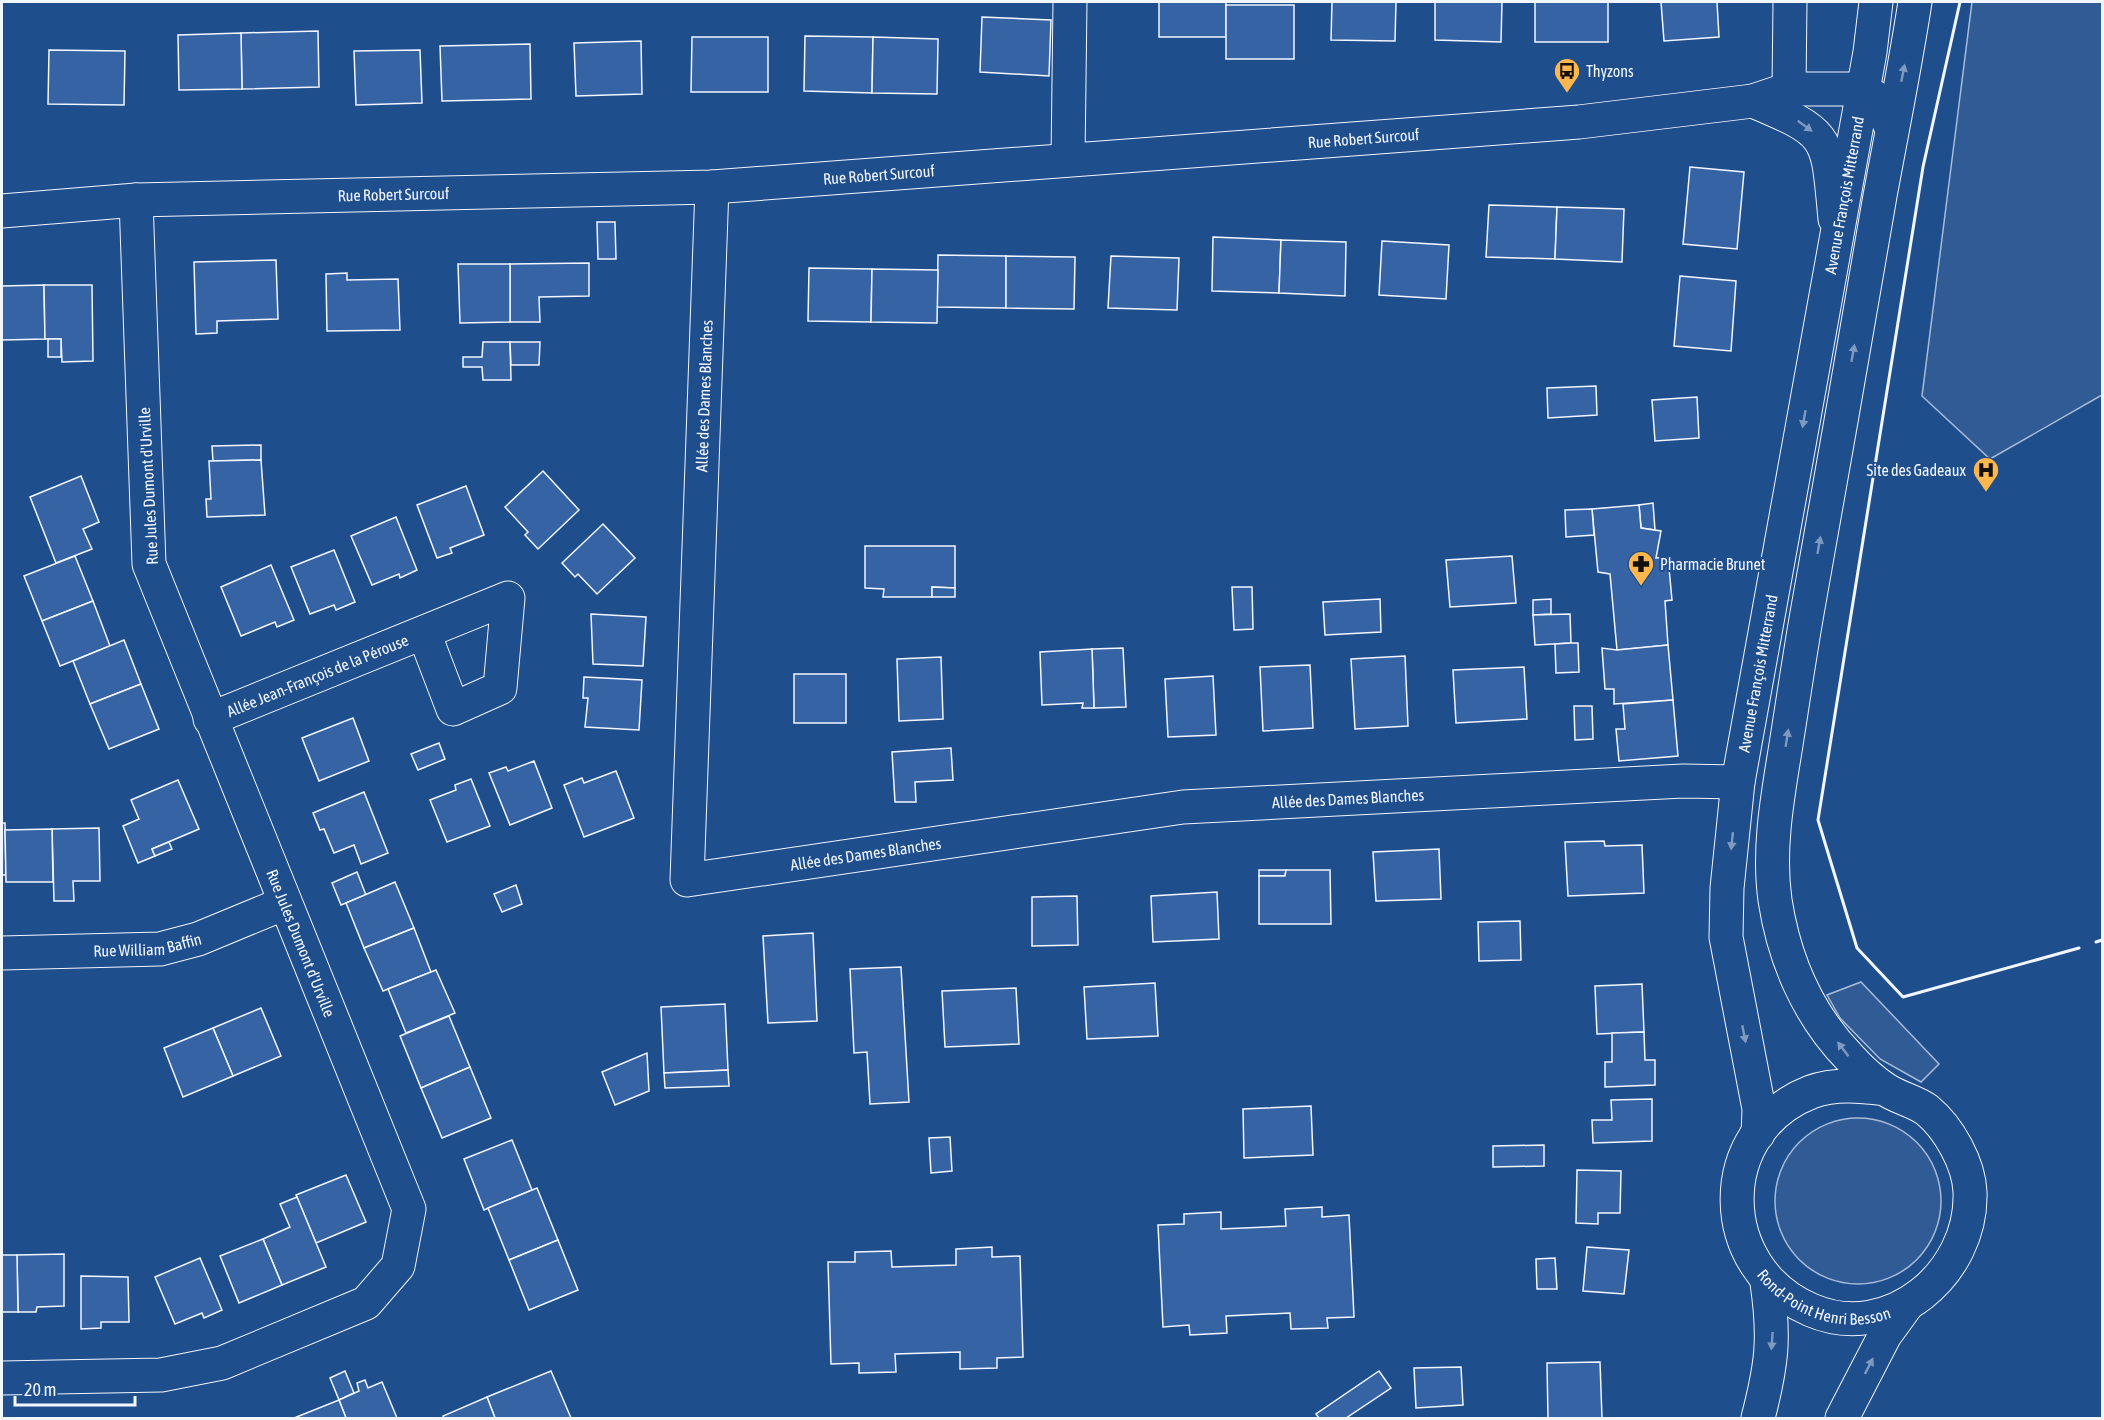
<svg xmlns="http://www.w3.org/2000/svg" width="2104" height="1420" font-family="'Asap Condensed',sans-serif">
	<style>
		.green { fill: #305b95; stroke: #a8bbd7; stroke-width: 1.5 }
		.building { fill: #3563a3; stroke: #f2f6ff; stroke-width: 1.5 }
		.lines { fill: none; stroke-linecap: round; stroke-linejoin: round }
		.street-casing { stroke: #f2f6ff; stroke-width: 35 }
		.primary-casing { stroke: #f2f6ff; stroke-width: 35 }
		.street { stroke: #1f4e8c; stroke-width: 33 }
		.primary { stroke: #1f4e8c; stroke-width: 33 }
		.wall { stroke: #f2f6ff; stroke-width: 3 }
		.oneway { fill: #7e9ac0 }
		.labels { text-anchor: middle; stroke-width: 4.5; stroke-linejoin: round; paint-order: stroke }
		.poi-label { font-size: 16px; fill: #f2f6ff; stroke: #1f4e8c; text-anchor: start }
		.street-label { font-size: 16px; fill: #f2f6ff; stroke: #1f4e8c }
	</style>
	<rect width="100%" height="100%" fill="#1f4e8c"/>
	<g class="green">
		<path d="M1972,2H2102V395L1990,459L1922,396Z"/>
		<path d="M1861,982L1939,1064L1921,1082L1880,1059L1840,1018L1827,995Z"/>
		<circle cx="1858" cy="1201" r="83"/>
	</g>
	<g class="building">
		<rect x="1159" y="2" width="67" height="35"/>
		<path d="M1332,2H1396L1395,41L1331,40Z"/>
		<path d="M1435,2H1502L1501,42L1435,40Z"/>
		<rect x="1535" y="2" width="73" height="40"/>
		<path d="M1661,2H1717L1719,37L1664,41Z"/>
		<rect x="1226" y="5" width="68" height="54"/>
		<path d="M982,17L1051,20L1049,76L980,72Z"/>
		<path d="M318,31L319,87L242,89L241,33Z"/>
		<path d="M241,33L242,89L179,90L178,35Z"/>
		<path d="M805,36L873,37L872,93L804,91Z"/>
		<path d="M692,37H768V92H691Z"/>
		<path d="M873,37L938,39L937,94L872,93Z"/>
		<path d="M641,41L642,94L576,96L574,43Z"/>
		<path d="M530,44L531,99L442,101L440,46Z"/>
		<path d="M49,50L125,51L124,105L48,104Z"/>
		<path d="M420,50L422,103L356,105L354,51Z"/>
		<path d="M1690,167L1744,172L1737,249L1683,244Z"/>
		<path d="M1489,205L1557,207L1555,259L1486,257Z"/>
		<path d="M1557,207L1624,209L1622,262L1555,259Z"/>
		<path d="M597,222H615L616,259H598Z"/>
		<path d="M1213,237L1281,240L1279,293L1212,291Z"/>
		<path d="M1281,240L1346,242L1345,296L1279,293Z"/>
		<path d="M1382,241L1449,245L1446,299L1379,295Z"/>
		<path d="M938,255L1006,256V308L937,307Z"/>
		<path d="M1006,256L1075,257L1074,309L1006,308Z"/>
		<path d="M1111,256L1179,258L1177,310L1108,308Z"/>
		<path d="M276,260L278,319L217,321V333L196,334L194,262Z"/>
		<path d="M589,263V296L539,297L540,322H510V264Z"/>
		<path d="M458,264H510V322L460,323Z"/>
		<path d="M809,268L872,269L871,322L808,321Z"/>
		<path d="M872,269L938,270L937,323L871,322Z"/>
		<path d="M347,273V280L398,279L400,330L327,331L326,274Z"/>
		<path d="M1680,276L1736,281L1731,351L1674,346Z"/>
		<path d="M44,285L45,339L2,340V286Z"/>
		<path d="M44,285H92L93,361L62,362L61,339H45Z"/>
		<rect x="48" y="339" width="13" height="18"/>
		<path d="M483,342H510L511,380H483L482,367H463V357H482Z"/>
		<path d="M510,342H540L539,365H511Z"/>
		<path d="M1596,386L1597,415L1548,418L1547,388Z"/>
		<path d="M1697,397L1699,438L1655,441L1652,400Z"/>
		<path d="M261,445V460L213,461L212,446Z"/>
		<path d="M261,460L265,515L207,517L206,499H211L209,461Z"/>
		<path d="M543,471L579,510L538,549L525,535L528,532L505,507Z"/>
		<path d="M81,476L99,522L83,529L92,549L56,563L30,497Z"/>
		<path d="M466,486L484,535L450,548L452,553L437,558L417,505Z"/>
		<path d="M1653,503L1655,530L1641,528L1639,505Z"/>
		<path d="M1639,505L1641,528L1661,531L1656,558L1668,557L1672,600L1665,601L1668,645L1617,650L1610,574L1598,572L1592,509Z"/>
		<path d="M1592,509L1594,535L1566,537L1565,510Z"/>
		<path d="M396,517L417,570L400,578L399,574L372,585L351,536Z"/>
		<path d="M603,524L635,558L597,594L578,574L575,577L562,563Z"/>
		<path d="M865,546H955V588L932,587V597H883L884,589L865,588Z"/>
		<path d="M334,550L355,602L336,610L334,605L310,614L291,567Z"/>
		<path d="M75,556L93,601L42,621L24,576Z"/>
		<path d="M1512,556L1516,603L1450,607L1446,560Z"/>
		<path d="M271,565L294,620L277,627L275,622L241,636L221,587Z"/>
		<path d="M932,587L955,588V597H932Z"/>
		<path d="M1232,587H1252L1253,629L1234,630Z"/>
		<path d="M1380,599L1381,632L1325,635L1323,602Z"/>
		<path d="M1551,599V614L1533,615V600Z"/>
		<path d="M93,601L110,646L60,666L42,621Z"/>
		<path d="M591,614L646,617L643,666L593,664Z"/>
		<path d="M1570,614L1571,643L1535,645L1533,615Z"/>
		<path d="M124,640L141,684L90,704L73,661Z"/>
		<path d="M1571,643H1578L1579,672L1556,673L1555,644Z"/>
		<path d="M1668,645L1673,700L1614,704V689H1605L1602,648L1617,650Z"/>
		<path d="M1123,648L1126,707L1094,708L1092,649Z"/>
		<path d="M1092,649L1094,708H1082L1083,703L1042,705L1040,652Z"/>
		<path d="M1405,656L1408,726L1355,729L1351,659Z"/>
		<path d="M941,657L943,719L899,721L897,659Z"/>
		<path d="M1310,665L1313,728L1263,731L1260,667Z"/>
		<path d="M1524,667L1527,719L1456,723L1453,670Z"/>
		<rect x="794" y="674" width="52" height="49"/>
		<path d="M1213,676L1216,735L1168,737L1165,679Z"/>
		<path d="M584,677L642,680L639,730L585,727L588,698H583Z"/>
		<path d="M141,684L159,729L109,749L90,704Z"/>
		<path d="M1673,700L1678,756L1619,761L1616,729H1625L1623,704Z"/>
		<path d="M1574,706H1592L1593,739L1575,740Z"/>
		<path d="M353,718L369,761L319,781L302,738Z"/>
		<path d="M439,743L445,759L418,770L411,754Z"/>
		<path d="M951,748L953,780L915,782L916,802H895L892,752Z"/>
		<path d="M534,761L552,808L510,825L489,773L506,767L508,771Z"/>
		<path d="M616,771L634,818L584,837L564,785L582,778L584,783Z"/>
		<path d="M471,779L490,826L447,842L430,800L456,790L455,785Z"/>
		<path d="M178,780L199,829L152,849L155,856L138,863L123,826L139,819L131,800Z"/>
		<path d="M364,792L388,853L361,864L354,845L334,853L324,829L320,830L313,813Z"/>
		<path d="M2,823H5L6,875H2Z"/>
		<path d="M99,828L100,881H73L74,901H54L52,829Z"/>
		<path d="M52,829L53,882H6L5,830Z"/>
		<path d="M1604,841L1605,846L1642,845L1644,893L1568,896L1565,842Z"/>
		<path d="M169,842L172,849L155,856L152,849Z"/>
		<path d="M1439,849L1441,899L1376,901L1373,852Z"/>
		<path d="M1259,870H1286L1285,876H1259Z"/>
		<path d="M1286,870H1330L1331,924H1259V876H1285Z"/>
		<path d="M357,872L366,895L341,905L332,883Z"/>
		<path d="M395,882L414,928L364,948L346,903Z"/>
		<path d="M516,885L522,904L502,912L494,894Z"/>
		<path d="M1217,892L1219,939L1153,942L1151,896Z"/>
		<path d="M1077,896L1078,945L1032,946V897Z"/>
		<path d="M1520,921L1521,960L1479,961L1478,922Z"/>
		<path d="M414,928L431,972L383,991L364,948Z"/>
		<path d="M813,933L817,1021L768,1023L763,936Z"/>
		<path d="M901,967L909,1102L870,1104L867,1052L854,1053L850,969Z"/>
		<path d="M436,970L455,1013L406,1033L388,989Z"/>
		<path d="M1155,983L1158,1036L1087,1039L1084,987Z"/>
		<path d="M1642,984L1644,1032L1597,1034L1595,986Z"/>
		<path d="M1016,988L1019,1044L945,1047L942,991Z"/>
		<path d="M725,1004L728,1070L664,1073L661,1007Z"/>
		<path d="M261,1008L281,1056L233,1076L213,1028Z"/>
		<path d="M449,1016L470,1067L421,1088L400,1036Z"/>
		<path d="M213,1028L233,1076L183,1097L164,1048Z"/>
		<path d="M1644,1032L1645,1060H1655V1085L1605,1087V1062H1612V1033Z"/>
		<path d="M647,1053L649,1091L615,1105L602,1072Z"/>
		<path d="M470,1067L491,1118L442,1138L421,1088Z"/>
		<path d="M728,1070L729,1086L665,1088L664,1073Z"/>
		<path d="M1652,1099V1141L1593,1143L1592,1120H1612L1611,1100Z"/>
		<path d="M1311,1106L1313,1155L1244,1158L1243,1109Z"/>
		<path d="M950,1137L952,1171L931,1173L929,1138Z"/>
		<path d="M512,1140L532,1190L484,1210L464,1159Z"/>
		<path d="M1544,1145V1166L1493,1167V1146Z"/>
		<path d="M1577,1170L1621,1171L1620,1213H1598V1224L1576,1223Z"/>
		<path d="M346,1175L366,1222L316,1243L296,1195Z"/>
		<path d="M537,1188L558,1240L509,1260L488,1208Z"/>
		<path d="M297,1197L326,1267L282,1285L263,1239L290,1227L280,1204Z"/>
		<path d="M1322,1207V1217L1349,1215L1354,1317L1327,1318L1328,1328L1291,1329L1290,1313L1226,1316L1227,1333L1190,1335L1189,1325L1163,1327L1158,1225L1184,1224V1214L1221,1212V1229L1286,1226L1285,1209Z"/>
		<path d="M263,1239L282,1285L239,1303L220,1256Z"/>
		<path d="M558,1240L578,1290L529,1310L509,1260Z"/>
		<path d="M992,1247V1257L1020,1256L1023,1357L997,1358V1368L960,1369V1352L895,1354L896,1372L859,1373V1363L831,1364L828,1262H855V1252L891,1251L892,1267L956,1265V1249Z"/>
		<path d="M1587,1247L1629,1250L1624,1294L1583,1291Z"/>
		<path d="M64,1254V1306L37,1307L36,1312H18L17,1255Z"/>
		<path d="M2,1255H17L18,1312H2Z"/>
		<path d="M200,1258L222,1310L204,1318L202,1313L175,1324L155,1277Z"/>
		<path d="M1555,1258L1557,1289H1537L1536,1259Z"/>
		<path d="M81,1276L128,1277L129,1322H101V1328L81,1329Z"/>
		<path d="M1600,1362L1602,1418H1548L1547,1363Z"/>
		<path d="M1461,1367L1463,1405L1416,1408L1414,1368Z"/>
		<path d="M345,1371L354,1393L339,1400L330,1378Z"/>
		<path d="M551,1371L571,1418H495L487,1397Z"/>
		<path d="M1379,1371L1391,1388L1346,1418H1319L1316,1414Z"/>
		<path d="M365,1380L368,1388L382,1382L397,1418H346L339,1400L359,1391L357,1383Z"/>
		<path d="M487,1397L495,1418H444L443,1416Z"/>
		<path d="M339,1400L346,1418H294Z"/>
	</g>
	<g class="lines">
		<g class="street-casing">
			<g id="street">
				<path d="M1789,89L1790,2"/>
				<path d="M1753,101C1832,134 1827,136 1835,219"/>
				<path d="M1068,159L1070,2"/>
				<path id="s1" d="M712,187L687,880L1183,807L1683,781L1738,782"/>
				<path id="s2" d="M2,211L136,200L712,187L1579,122L1753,101L1789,89H1863L1879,100L1892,130"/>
				<path id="s3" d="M210,719L508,598L500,688L453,709L424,633"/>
				<path id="s4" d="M2,953L160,949L198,939L285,903"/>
				<path d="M2,1378L161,1375L222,1363L366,1303L398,1266L409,1209L149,564L136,200"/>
			</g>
		</g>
		<g class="primary-casing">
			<g id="primary">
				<path id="s5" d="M1885,1089C1861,1086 1835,1083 1811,1092C1711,1131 1714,1269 1811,1310C1890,1344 1973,1273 1970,1192C1969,1164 1949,1128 1927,1110C1915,1101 1898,1098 1885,1089C1873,1081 1860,1069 1850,1058C1808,1015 1784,959 1775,900C1768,850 1777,800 1785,751C1793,701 1800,652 1809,602C1833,467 1857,331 1880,196C1892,131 1905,67 1915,2"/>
				<path id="s6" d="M1758,1134L1759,1109L1726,937L1727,888L1738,782L1870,52L1876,2"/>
				<path d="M1758,1418C1772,1364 1775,1338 1767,1283"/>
				<path d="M1842,1418L1885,1335L1906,1306"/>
			</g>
		</g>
		<use href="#street" class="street"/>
		<use href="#primary" class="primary"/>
		<g class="wall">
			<path d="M1960,2L1923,167L1818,820L1857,948L1903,997L2079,948"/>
			<path d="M2096,942L2102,940"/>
		</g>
	</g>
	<defs><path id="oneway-solid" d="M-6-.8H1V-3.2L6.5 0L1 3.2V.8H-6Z" transform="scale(1.5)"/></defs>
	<g class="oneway">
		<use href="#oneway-solid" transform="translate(1903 73) rotate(-79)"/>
		<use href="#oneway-solid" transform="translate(1805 126) rotate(36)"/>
		<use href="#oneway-solid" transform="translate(1853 353) rotate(-80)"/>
		<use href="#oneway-solid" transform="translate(1804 419) rotate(100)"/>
		<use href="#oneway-solid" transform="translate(1819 545) rotate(-80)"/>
		<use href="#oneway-solid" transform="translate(1787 738) rotate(-81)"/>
		<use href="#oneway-solid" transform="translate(1732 841) rotate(96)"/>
		<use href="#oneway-solid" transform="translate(1744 1034) rotate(79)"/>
		<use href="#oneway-solid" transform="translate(1843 1049) rotate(-127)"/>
		<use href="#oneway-solid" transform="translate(1772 1341) rotate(94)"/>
		<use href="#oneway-solid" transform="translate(1869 1366) rotate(-63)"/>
	</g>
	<defs>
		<g id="bus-pin" transform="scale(1.35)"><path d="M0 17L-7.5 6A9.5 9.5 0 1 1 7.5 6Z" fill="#ffb74d" stroke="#1f4e8c"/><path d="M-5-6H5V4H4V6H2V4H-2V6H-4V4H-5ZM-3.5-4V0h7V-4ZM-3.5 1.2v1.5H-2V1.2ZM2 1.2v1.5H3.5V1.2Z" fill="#111"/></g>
		<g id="hospital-pin" transform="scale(1.35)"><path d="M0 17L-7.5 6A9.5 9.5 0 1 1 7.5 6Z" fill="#ffb74d" stroke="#1f4e8c"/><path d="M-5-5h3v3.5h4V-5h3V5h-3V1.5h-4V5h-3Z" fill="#111"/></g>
		<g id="pharmacy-pin" transform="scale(1.35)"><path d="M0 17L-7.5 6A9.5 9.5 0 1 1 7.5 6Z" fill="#ffb74d" stroke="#1f4e8c"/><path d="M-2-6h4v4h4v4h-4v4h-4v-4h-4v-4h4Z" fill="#111"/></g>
	</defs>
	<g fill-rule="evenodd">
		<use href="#bus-pin" x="1567" y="71"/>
		<use href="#hospital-pin" x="1986" y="470"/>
		<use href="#pharmacy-pin" x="1641" y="564"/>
	</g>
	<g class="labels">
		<g class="poi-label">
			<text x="1586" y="77">Thyzons</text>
			<text x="1966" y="476" text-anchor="end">Site des Gadeaux</text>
			<text x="1660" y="570">Pharmacie Brunet</text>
		</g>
		<g class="street-label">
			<text dy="6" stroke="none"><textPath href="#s2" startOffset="1364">Rue Robert Surcouf</textPath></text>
			<text dy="6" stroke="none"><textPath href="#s2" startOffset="878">Rue Robert Surcouf</textPath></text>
			<text dy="6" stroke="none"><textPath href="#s2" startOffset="392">Rue Robert Surcouf</textPath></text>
			<text dy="6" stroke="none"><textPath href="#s6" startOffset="952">Avenue François Mitterrand</textPath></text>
			<text transform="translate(704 396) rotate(-88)" y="6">Allée des Dames Blanches</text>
			<text transform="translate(148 486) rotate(-93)" y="6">Rue Jules Dumont d'Urville</text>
			<text dy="6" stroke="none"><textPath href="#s6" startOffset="466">Avenue François Mitterrand</textPath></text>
			<text dy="6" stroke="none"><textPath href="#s3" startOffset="116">Allée Jean-François de la Pérouse</textPath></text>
			<text dy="6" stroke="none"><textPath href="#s1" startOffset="1360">Allée des Dames Blanches</textPath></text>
			<text dy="6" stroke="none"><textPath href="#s1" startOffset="874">Allée des Dames Blanches</textPath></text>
			<text dy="6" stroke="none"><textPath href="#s4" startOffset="146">Rue William Baffin</textPath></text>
			<text transform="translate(301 943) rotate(68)" y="6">Rue Jules Dumont d'Urville</text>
			<text dy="6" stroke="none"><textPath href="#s5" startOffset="363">Rond-Point Henri Besson</textPath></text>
		</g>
	</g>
	<rect width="2104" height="1420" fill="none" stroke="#f2f6ff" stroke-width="6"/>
	<path d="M15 1396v9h120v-9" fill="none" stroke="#f2f6ff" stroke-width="3"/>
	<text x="24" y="1396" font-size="18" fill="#f2f6ff" stroke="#1f4e8c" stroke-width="4.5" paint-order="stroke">20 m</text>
</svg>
